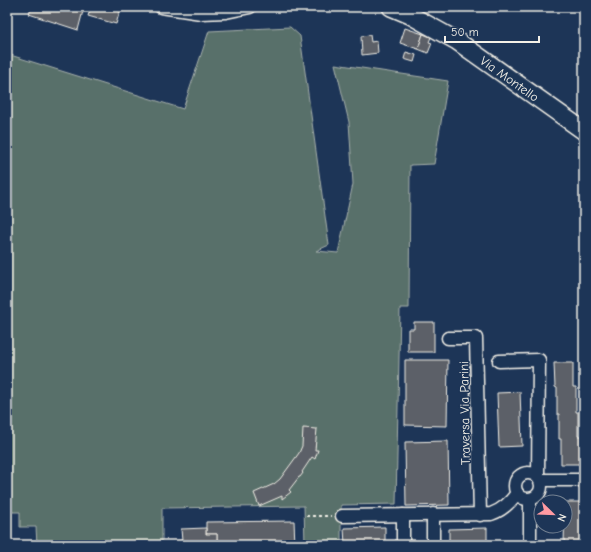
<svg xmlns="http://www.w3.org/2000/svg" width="591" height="552" font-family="'Comic Neue',sans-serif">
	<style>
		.green { fill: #596f6b; stroke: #a6b0aa }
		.building { fill: #5c6067; stroke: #f4f1e8 }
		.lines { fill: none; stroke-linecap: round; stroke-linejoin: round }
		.minor-casing { stroke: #f4f1e8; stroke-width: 15 }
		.secondary-casing { stroke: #f4f1e8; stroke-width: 20 }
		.path { stroke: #f4f1e8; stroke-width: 2; stroke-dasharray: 3 3; stroke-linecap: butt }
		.minor { stroke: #1d3557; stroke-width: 12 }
		.secondary { stroke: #1d3557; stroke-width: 17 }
		.labels { text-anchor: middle; stroke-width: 3; stroke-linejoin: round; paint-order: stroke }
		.street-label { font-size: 13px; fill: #f4f1e8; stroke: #1d3557 }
	</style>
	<rect width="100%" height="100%" fill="#1d3557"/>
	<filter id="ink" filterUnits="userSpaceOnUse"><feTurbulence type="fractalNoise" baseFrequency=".025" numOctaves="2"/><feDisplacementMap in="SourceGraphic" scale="8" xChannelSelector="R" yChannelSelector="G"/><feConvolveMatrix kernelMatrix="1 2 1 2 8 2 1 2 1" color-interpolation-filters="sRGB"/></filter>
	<g filter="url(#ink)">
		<path class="green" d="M290,27L300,36L329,245L316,251L338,253L353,184L349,122L335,64L448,81L434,164L410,165L409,308H400L396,504L341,505V545H305L304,506L162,508V545H37L36,527H20V512H7V54L183,109L209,31Z"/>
		<g class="building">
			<path d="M31,7H84L78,30L29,14Z"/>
			<path d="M91,7H121L116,24L88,16Z"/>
			<path d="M405,28L423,34L418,49L400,43Z"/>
			<path d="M423,34L431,37L429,42L432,43L428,53L418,49Z"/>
			<path d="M370,35L371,42L377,41L378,53L362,55L361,36Z"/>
			<path d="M406,52L416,55L414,62L404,59Z"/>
			<path d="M414,322H434V352H408V329H414Z"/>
			<path d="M405,360H448L447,426L405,425Z"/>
			<path d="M554,363H573V387H576V412H578V436H581V464H561V439H559V414H557V388L555,387Z"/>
			<path d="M520,392L522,446L499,447L497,393Z"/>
			<path d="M303,428L317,429L315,450H318L315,459L312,457L302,472L303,473L300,477H299L289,490L291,492L282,499V496L259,506L254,493L274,484L280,479L291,464L299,453L302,446Z"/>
			<path d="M448,441L449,505L406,506L405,442Z"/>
			<path d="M564,502H584V545H564L565,502Z"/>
			<path d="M294,521L295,545H217V534H206V522Z"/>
			<path d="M385,527V545H345L344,528Z"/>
			<path d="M206,528V534H217V545H178V541H182L181,529Z"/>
			<path d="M487,528V545H449V529Z"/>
		</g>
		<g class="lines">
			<g class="minor-casing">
				<g id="minor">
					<path d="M161,7L201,13L226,12L250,7"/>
					<path d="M448,338H476L480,515"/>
					<path d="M499,361L539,360L538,477"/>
					<circle cx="528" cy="486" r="13"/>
					<path d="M540,480H584"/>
					<path d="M530,499V545"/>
					<path d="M403,515V545"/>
					<path d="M342,516L491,514C503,510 510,503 517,493"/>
					<path d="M433,545V514"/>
				</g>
			</g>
			<g class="secondary-casing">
				<g id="secondary">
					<path id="s1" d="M391,7L410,15L457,41L584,131"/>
				</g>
			</g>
			<path class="path" d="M306,516H331"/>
			<use href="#minor" class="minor"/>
			<use href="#secondary" class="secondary"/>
		</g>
	</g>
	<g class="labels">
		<g class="street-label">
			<text dy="5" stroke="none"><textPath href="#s1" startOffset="139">Via Montello</textPath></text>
			<text transform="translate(464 413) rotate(-91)" y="5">Traversa Via Parini</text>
		</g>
	</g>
	<rect width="591" height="552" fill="none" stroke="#1d3557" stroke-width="24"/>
	<rect x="12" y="12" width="567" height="528" fill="none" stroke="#f4f1e8" stroke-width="1.5" filter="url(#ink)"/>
	<g transform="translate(553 514) rotate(113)"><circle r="19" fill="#1d3557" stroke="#738091"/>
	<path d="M0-3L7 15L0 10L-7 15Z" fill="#ff9aa2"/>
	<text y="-6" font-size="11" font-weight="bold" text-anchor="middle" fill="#f4f1e8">N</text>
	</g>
	<path d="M445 36v6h94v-6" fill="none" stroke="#f4f1e8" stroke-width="2"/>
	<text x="451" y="36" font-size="12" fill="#f4f1e8" stroke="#1d3557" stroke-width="3" paint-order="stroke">50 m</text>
</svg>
